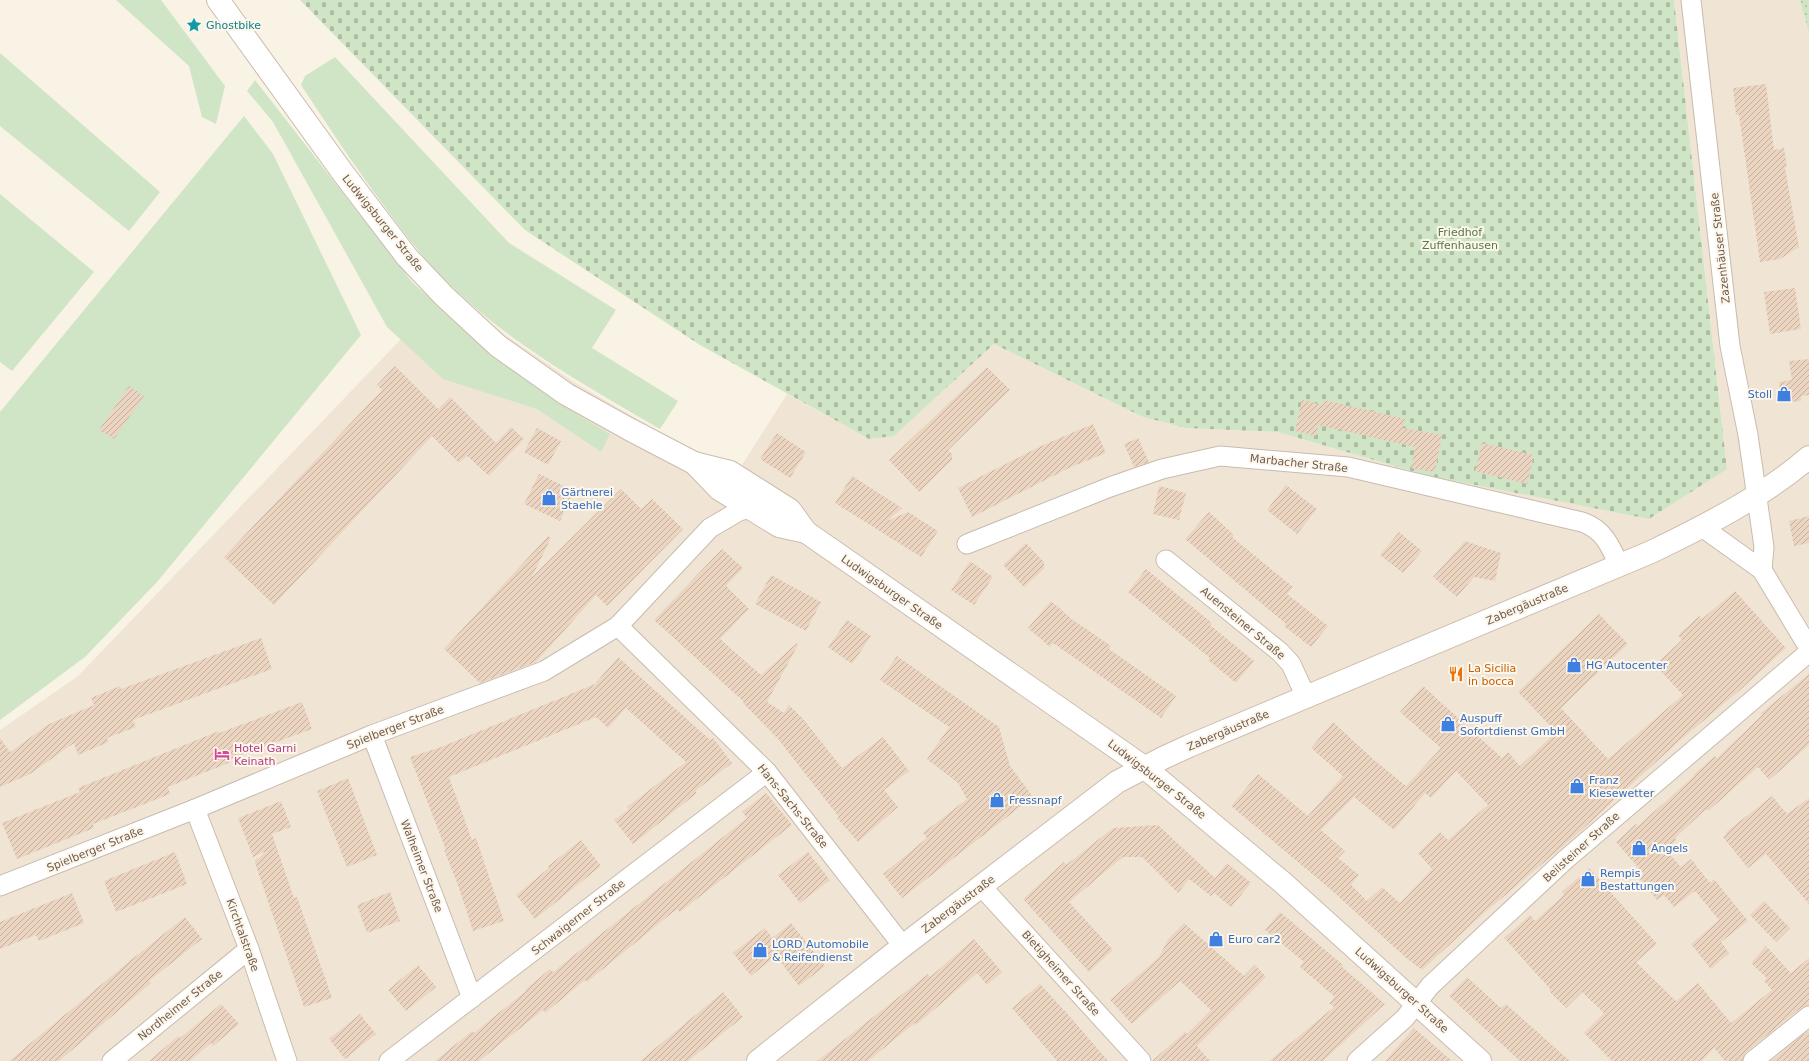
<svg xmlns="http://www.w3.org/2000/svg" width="1809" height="1061" font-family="'DejaVu Sans',sans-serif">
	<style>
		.residential { fill: #f0e5d5 }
		.green { fill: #d0e5c6 }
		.cemetery { fill: url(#cemetery-stones) }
		.park { fill: url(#park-dots) }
		.building { fill: url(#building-hatch); fill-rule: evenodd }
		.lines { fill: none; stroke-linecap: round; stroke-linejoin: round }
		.minor-casing { stroke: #c9bbad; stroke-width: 21 }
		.secondary-casing { stroke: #ccbcac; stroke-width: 24 }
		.minor { stroke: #fff; stroke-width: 19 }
		.secondary { stroke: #fff; stroke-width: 22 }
		.labels { text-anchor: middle; stroke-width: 4; stroke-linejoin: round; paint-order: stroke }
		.culture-label { font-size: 11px; fill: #0d838f; stroke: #fdf7eb; text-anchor: start }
		.street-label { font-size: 11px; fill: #6f5b4e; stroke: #fdf7eb }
		.park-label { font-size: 11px; fill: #55794a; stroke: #fdf7eb }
		.shop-label { font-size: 11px; fill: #366cbe; stroke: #fdf7eb; text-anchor: start }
		.food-label { font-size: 11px; fill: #c56008; stroke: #fdf7eb; text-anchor: start }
		.hotel-label { font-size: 11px; fill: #b23c85; stroke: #fdf7eb; text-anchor: start }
	</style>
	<defs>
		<pattern id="cemetery-stones" width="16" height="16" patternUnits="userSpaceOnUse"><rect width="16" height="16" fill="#d0e5c6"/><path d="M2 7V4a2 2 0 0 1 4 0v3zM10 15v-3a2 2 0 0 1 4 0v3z" fill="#adbda3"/></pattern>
		<pattern id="park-dots" width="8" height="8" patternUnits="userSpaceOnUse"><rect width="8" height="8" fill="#d0e5c6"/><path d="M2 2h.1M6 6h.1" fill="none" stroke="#adbda3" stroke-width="1.8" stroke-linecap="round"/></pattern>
		<pattern id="building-hatch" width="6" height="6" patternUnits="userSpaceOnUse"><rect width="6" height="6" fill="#ebd4c0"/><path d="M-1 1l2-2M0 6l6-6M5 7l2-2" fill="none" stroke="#c3af9e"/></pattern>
	</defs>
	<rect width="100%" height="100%" fill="#f9f3e5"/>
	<path class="residential" d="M1674,0H1800L1809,33V1061H0V730L78,676L450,288L507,336L574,382L735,476L787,394L869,439L894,436L994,344L1143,417L1186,428L1278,432L1429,476L1649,519L1727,468Z"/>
	<g class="green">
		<path d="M116,0H161L225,86L216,124L202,117L189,66Z"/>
		<path d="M0,53L160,192L129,231L0,126Z"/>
		<path d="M335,57L509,243L616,310L592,348L678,401L660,429C588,387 512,345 451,286C426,262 405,235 385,207C355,167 328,126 301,85L305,76Z"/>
		<path d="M255,80L413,283L492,354L560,404L610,434L601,452L537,409L443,379L387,327L273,122L247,91Z"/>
		<path d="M244,116L273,154L361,335L157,582L85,657L0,720V412Z"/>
		<path d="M0,194L94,272L12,371L0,362Z"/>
	</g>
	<path class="cemetery" d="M300,0H1674L1727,469L1649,519L1429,476L1278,432L1186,428L1143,417L994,344L894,436L869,439L700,345L525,230Z"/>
	<path class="park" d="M1800,0H1809V33Z"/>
	<g class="building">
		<path d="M1766,84L1774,150L1784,148L1787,167L1785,168L1799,247L1780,259L1760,262L1739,115H1736L1733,88Z"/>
		<path d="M1795,288L1801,329L1770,334L1764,292Z"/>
		<path d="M1809,359V395L1801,396V401L1781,403L1779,382L1792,380L1789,361Z"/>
		<path d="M395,366L438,409L450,397L496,443L511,427L524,439L489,476L467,456L459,463L432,436L274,605L224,557L382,390L377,385Z"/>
		<path d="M987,367L1010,390L948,450L952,454V460L919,492L889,460Z"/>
		<path d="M129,386L144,396L114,439L99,430Z"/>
		<path d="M1302,400L1323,405L1324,400L1405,419L1403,428L1442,435L1435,472L1411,468L1415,447L1318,425L1316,436L1295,431Z"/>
		<path d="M1093,424L1106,453L1071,467L972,517L958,488L1041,446Z"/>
		<path d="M537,428L561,441L548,465L524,452Z"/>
		<path d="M777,433L806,452L790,478L760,459Z"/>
		<path d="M1138,438L1149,462L1134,467L1124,444Z"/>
		<path d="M1482,443L1534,455L1527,484L1475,471Z"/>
		<path d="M539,474L574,491L560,521L524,504Z"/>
		<path d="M852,476L902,508L887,521L908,512L938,531L921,557L835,503Z"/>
		<path d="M1286,485L1317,509L1297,534L1267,510Z"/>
		<path d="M1159,486L1186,493L1179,520L1153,514Z"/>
		<path d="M621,489L641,509L652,499L683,529L607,606L596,595L536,662L480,683L444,649L548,536L551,538L532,577Z"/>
		<path d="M1209,512L1234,535L1232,537L1293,587L1287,594L1328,626L1311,647L1284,626L1286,624L1185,539Z"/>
		<path d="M1809,516V543L1794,546L1789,521Z"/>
		<path d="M1399,532L1422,551L1403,573L1380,555Z"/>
		<path d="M1465,541L1501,553L1495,581L1474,577L1457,597L1433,577Z"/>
		<path d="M1026,543L1044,562V569L1024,587L1003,565Z"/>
		<path d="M722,549L743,568L726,586L749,609L720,639L761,675L797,643L798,645L767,702L784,713L789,705L804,720L842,768L883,737L909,771L884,790L898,807L858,842L837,818L839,817L778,739L743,703L744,702L654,620Z"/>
		<path d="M970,561L993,577L974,605L951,590Z"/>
		<path d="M1146,569L1212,623L1210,625L1254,661L1236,683L1208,660L1210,658L1128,592Z"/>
		<path d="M771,575L821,602L806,631L755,604Z"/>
		<path d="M1735,591L1786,648L1739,691L1678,742L1574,837L1483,914L1422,970L1405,957L1329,888L1231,806L1258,774L1308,816L1343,776L1311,748L1333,722L1373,759L1406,786L1441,748L1400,712L1423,686L1502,758L1508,752L1520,766L1556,732L1518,692L1599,614L1628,644L1561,708L1608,759L1683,695L1655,665L1682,640L1678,635L1699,616L1702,619ZM1456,771L1488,805L1448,840L1440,832L1418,853L1432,869L1400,903L1382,887L1367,901L1351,885L1359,875L1338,858L1345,851L1321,830L1354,797L1394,830L1425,793L1431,798Z"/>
		<path d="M1051,601L1073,620L1111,646L1109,649L1176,696L1161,718L1053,643L1050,647L1028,628Z"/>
		<path d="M847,620L871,636L852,664L828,647Z"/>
		<path d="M261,638L272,669L133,720L136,727L107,738L109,742L78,755L74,743L30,774L0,787V738L10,752L49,724L94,705L91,698L120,686L121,689Z"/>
		<path d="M897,656L999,727L1010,766L1033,797L902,898L883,874L927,838L923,833L967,799L958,783L927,759L949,727L880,680Z"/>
		<path d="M618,657L710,740L713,738L732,763L695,791L697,793L633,844L614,820L629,809L627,807L686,762L626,708L608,728L596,717L449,777L472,840L476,838L504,921L473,931L458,885L444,850H446L410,757L441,747L595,684Z"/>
		<path d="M1809,674V745L1769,780L1758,767L1708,811L1706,809L1675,838L1676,840L1666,850L1681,867L1691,859L1710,883L1714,879L1748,921L1721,942L1729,953L1711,969L1691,944L1719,920L1695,891L1674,907L1664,895L1657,900L1639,878L1644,874L1616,842L1636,824L1638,826L1694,776L1693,775L1715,756L1717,758L1762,715L1761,713Z"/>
		<path d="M302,702L312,729L230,759L231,762L168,787L170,794L93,824L94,828L17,859L2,823L80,792L78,788L219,731V733Z"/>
		<path d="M348,778L377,855L347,867L317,791Z"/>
		<path d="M766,793L792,825L680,912L677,909L587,982L585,980L545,1013L543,1010L479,1061H435L472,1031L474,1033L527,990L526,989L550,969L553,972L747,818L742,812Z"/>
		<path d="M1772,796L1787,814L1809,798V904L1766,854L1748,868L1723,837L1727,834L1725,833Z"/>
		<path d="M281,801L291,827L272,834L294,898L297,897L332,998L304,1007L255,863V861L267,851L253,857L238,818Z"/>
		<path d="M1158,825L1215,878L1227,863L1251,883L1231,907L1214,893L1211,896L1189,879L1178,893L1142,857H1123L1069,902L1113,950L1089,972L1023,899L1064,862L1066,865L1113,828Z"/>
		<path d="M581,840L601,866L535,919L516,895L549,868L548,866Z"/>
		<path d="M175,852L187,884L116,912L104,881Z"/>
		<path d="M808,852L830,880L800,903L778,875Z"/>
		<path d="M1589,868L1657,944L1636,962L1676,1001L1698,983L1731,1023L1772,990L1764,981L1767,978L1751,963L1766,946L1791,973L1809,958V1005L1802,1007L1746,1052L1742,1061H1725L1714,1048L1702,1061H1612L1584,1033L1604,1013L1582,992L1566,1008L1549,991L1551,990L1504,938L1530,915L1535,921L1564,895L1562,892Z"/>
		<path d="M390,892L400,921L367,933L357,905Z"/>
		<path d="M72,893L84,923L39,941L36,935L0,949V922Z"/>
		<path d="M1764,901L1790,928L1776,942L1750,915Z"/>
		<path d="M1280,912L1343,965L1342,967L1385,1004L1323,1061H1269L1334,1007L1329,1003L1335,997L1300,967L1304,962L1265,930Z"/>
		<path d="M185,917L202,939L149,981L151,983L59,1061H9L131,960Z"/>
		<path d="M791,923L825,966L799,986L776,956L751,976L733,953L765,928L772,938Z"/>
		<path d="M1184,923L1244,976L1255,965L1266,977L1197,1046L1210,1061H1152L1185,1032L1187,1034L1211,1010L1180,981L1132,1024L1110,1000L1159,957L1168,939Z"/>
		<path d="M974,939L1002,972L987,985L977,973L916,1025L915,1023L868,1061H817L928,974L930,977Z"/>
		<path d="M418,965L436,987L406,1011L388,990Z"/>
		<path d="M1467,977L1501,1008L1506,1004L1570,1061H1520L1449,996Z"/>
		<path d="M1040,984L1072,1019L1108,1061H1057L1012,1008Z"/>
		<path d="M723,992L743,1017L688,1061H640Z"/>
		<path d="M221,1004L239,1024L213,1046L211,1043L190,1061H149L178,1036L180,1038Z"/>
		<path d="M360,1014L376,1034L345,1059L329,1039Z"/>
		<path d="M1414,1028L1452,1061H1385Z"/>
		<path d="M1809,1030V1061H1771Z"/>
	</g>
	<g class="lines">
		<g class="minor-casing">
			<g id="minor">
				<path d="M1691,0L1730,346L1748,435L1764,547L1762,570"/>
				<path d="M1702,527L1762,570L1809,648"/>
				<path d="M967,544L1110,487L1162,469L1220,456L1348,467L1582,522C1603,529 1610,545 1619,565"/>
				<path d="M1166,560L1280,652L1291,664L1306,697"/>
				<path d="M618,626L767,772L903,946"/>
				<path d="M372,735L472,998"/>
				<path d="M195,809L249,949L287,1061"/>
				<path d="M0,886L195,809L372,735L544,671L618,626L710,528L739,511L751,508"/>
				<path d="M981,886L1141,1061"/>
				<path d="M112,1061L249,949"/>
				<path d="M389,1061L767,772"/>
				<path d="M1357,1061L1405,1018L1430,986L1565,860L1809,652"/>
				<path d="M1753,1061L1809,1016"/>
			</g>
		</g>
		<g class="secondary-casing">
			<g id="secondary">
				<path d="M218,0L343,173L407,257L444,296L498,346L566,394L629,429L694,463L730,472L790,510L806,532"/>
				<path d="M694,463L719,489L779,526L806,532L1144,767L1282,882L1480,1061"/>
				<path d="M758,1061L903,946L1117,782L1163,758L1189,746L1651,552C1703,527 1766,495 1809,457"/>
			</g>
		</g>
		<use href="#minor" class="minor"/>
		<use href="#secondary" class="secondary"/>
	</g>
	<defs>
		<g id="sight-bare" transform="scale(1.2)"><path d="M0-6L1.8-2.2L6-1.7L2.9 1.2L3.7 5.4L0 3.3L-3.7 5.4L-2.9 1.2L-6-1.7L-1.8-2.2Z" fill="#0f9aa8" stroke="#fdf7eb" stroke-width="2.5" paint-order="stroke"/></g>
		<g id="shop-bare" transform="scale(1.2)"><path d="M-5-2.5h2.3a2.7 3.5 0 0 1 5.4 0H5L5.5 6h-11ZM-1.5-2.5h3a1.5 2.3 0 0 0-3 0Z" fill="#3f7fe0" stroke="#fdf7eb" stroke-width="2.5" paint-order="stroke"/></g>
		<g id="restaurant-bare" transform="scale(1.2)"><path d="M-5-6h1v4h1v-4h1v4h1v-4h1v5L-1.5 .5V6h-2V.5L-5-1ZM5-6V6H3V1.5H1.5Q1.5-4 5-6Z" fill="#e8710a" stroke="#fdf7eb" stroke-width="2.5" paint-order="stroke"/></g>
		<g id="hotel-bare" transform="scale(1.2)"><path d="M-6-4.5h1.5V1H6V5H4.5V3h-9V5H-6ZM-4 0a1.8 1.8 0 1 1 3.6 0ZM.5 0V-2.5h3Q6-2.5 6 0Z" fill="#d1479c" stroke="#fdf7eb" stroke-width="2.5" paint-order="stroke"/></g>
	</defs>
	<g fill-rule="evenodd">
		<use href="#sight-bare" x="194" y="25"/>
		<use href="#shop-bare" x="1784" y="394"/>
		<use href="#shop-bare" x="549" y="498"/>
		<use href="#shop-bare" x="1574" y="665"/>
		<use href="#restaurant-bare" x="1456" y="674"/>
		<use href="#shop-bare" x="1448" y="724"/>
		<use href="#hotel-bare" x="222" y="754"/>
		<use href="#shop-bare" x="1577" y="786"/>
		<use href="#shop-bare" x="997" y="800"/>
		<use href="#shop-bare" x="1639" y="848"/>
		<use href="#shop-bare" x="1588" y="879"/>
		<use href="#shop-bare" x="1216" y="939"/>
		<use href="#shop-bare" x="760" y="950"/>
	</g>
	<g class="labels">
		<g class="culture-label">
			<text x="206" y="29">Ghostbike</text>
		</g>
		<g class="street-label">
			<text transform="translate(383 223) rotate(51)" y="4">Ludwigsburger Straße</text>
			<text transform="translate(1720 248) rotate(-96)" y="4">Zazenhäuser Straße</text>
			<text transform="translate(1299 463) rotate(6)" y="4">Marbacher Straße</text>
			<text transform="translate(892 592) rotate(35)" y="4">Ludwigsburger Straße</text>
			<text transform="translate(1527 604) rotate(-23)" y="4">Zabergäustraße</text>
			<text transform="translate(1243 623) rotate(40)" y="4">Auensteiner Straße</text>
			<text transform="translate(395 727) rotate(-21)" y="4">Spielberger Straße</text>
			<text transform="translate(1228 730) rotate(-23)" y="4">Zabergäustraße</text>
			<text transform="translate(1157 779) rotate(38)" y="4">Ludwigsburger Straße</text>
			<text transform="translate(793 806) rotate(51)" y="4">Hans-Sachs-Straße</text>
			<text transform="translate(1581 847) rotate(-42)" y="4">Beilsteiner Straße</text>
			<text transform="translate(95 849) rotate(-22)" y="4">Spielberger Straße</text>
			<text transform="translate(422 866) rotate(69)" y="4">Walheimer Straße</text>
			<text transform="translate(958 904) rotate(-37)" y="4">Zabergäustraße</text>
			<text transform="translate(578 917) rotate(-38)" y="4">Schwaigerner Straße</text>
			<text transform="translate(243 935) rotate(70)" y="4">Kirchtalstraße</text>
			<text transform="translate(1061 973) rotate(48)" y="4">Bietigheimer Straße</text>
			<text transform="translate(1402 990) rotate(42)" y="4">Ludwigsburger Straße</text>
			<text transform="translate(180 1005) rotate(-39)" y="4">Nordheimer Straße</text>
		</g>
		<g class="park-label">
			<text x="1460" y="236">Friedhof<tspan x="1460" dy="13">Zuffenhausen</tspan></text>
		</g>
		<g class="shop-label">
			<text x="1772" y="398" text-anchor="end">Stoll</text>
			<text x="561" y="496">Gärtnerei<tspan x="561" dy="13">Staehle</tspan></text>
			<text x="1586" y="669">HG Autocenter</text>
			<text x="1460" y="722">Auspuff<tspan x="1460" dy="13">Sofortdienst GmbH</tspan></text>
			<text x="1589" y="784">Franz<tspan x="1589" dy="13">Kiesewetter</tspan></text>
			<text x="1009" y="804">Fressnapf</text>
			<text x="1651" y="852">Angels</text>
			<text x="1600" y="877">Rempis<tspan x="1600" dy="13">Bestattungen</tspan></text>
			<text x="1228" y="943">Euro car2</text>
			<text x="772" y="948">LORD Automobile<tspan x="772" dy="13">&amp; Reifendienst</tspan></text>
		</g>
		<g class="food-label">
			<text x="1468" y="672">La Sicilia<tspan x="1468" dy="13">in bocca</tspan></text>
		</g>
		<g class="hotel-label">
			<text x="234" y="752">Hotel Garni<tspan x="234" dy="13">Keinath</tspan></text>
		</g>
	</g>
</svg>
